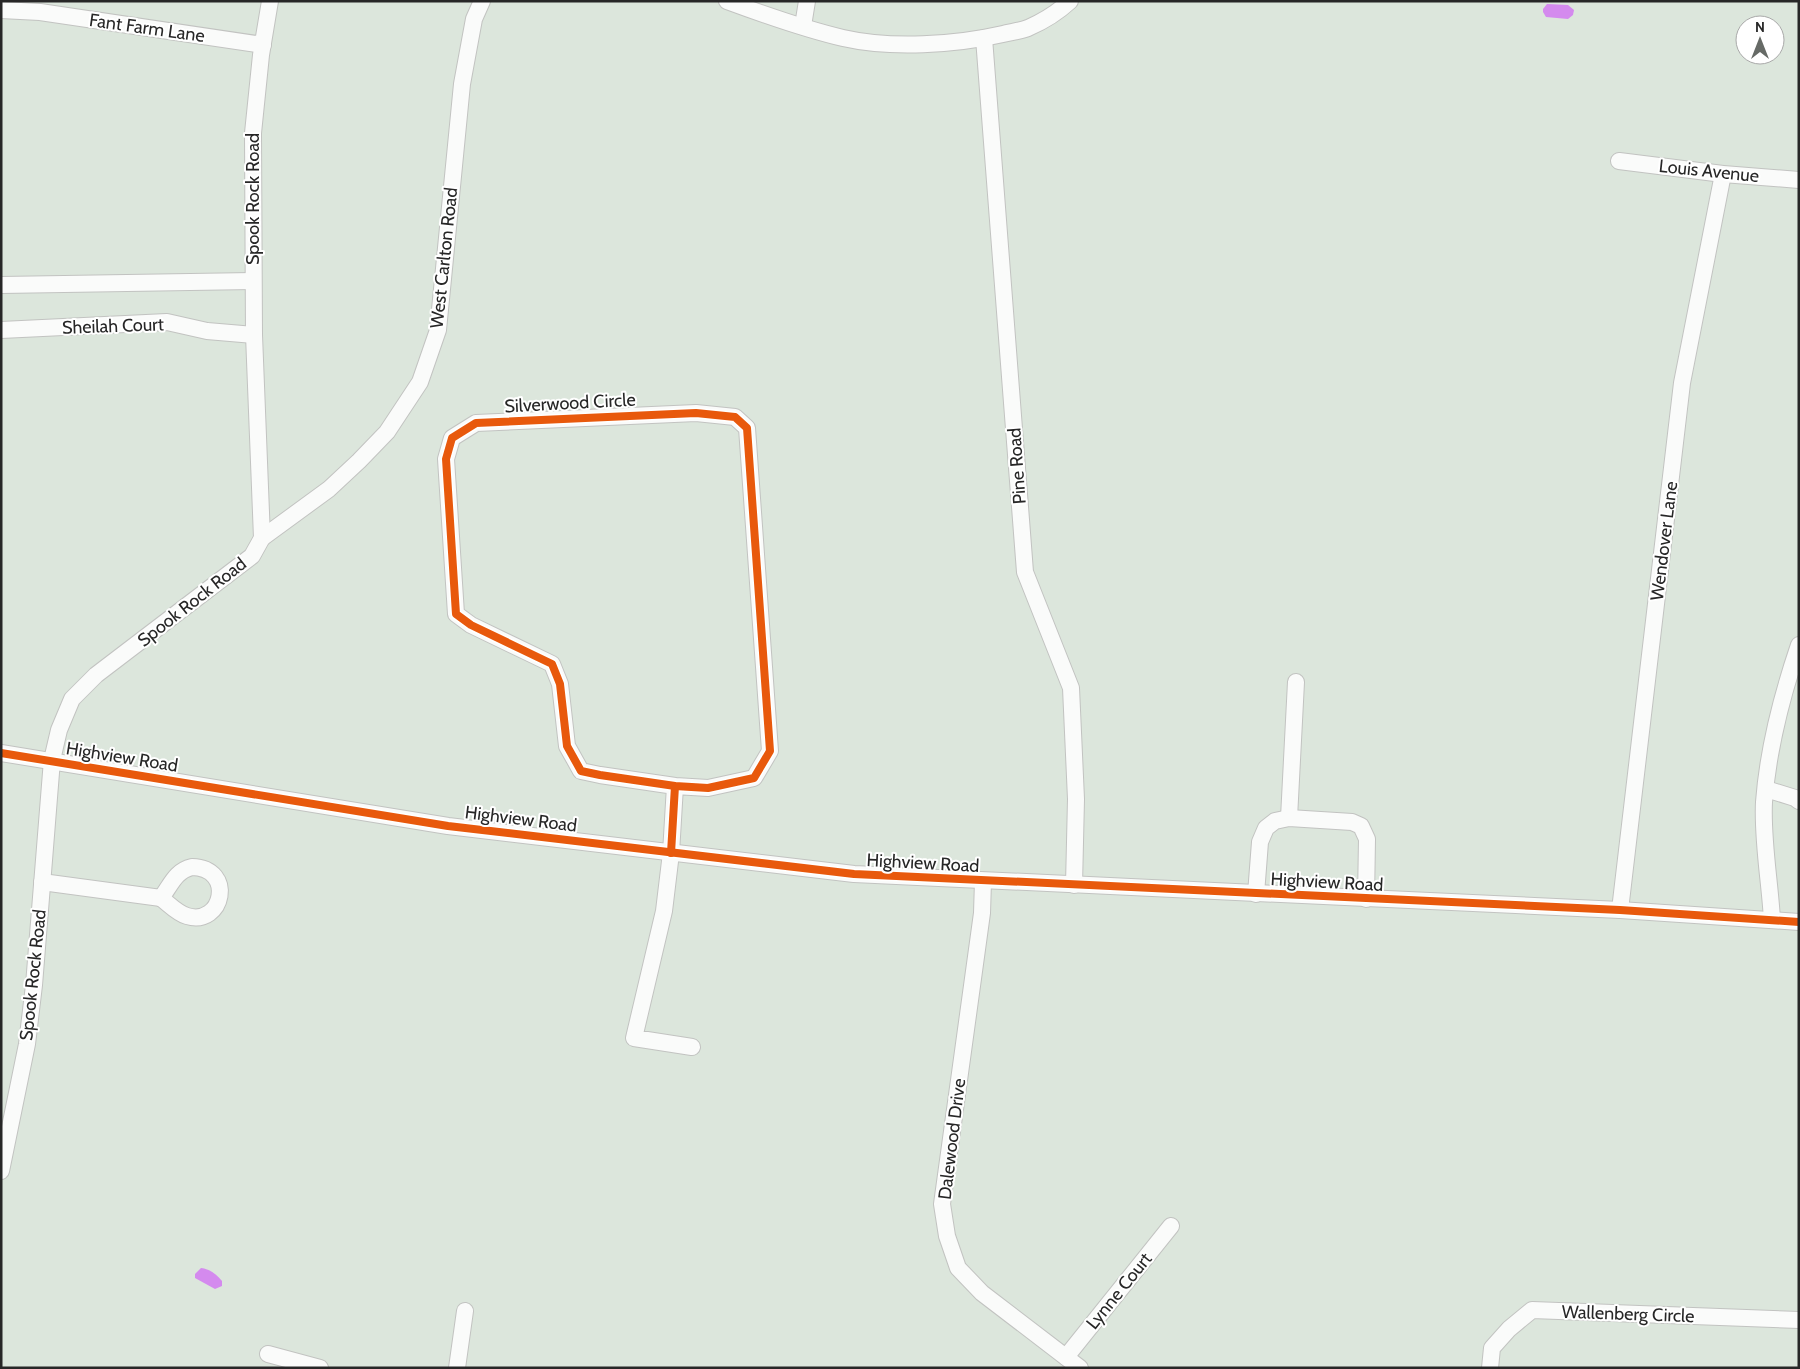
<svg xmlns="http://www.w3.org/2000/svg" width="1800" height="1369" font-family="Cabin,sans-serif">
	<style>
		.water { fill: #d48aee }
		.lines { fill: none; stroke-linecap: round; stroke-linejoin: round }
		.minor-casing { stroke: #c2c3c1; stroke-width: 18 }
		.minor { stroke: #fafbfa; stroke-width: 16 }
		.cycleway-casing { stroke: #fff; stroke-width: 11 }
		.cycleway { stroke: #e8590c; stroke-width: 8 }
		.labels { text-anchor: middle; stroke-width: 4; stroke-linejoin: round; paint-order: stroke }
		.street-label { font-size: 18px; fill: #272727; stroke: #fff }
	</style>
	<rect width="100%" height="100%" fill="#dce6dc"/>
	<g class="water">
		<path d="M1547,4L1568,5L1574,10L1573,15L1568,19L1546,17L1543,12V9Z"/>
		<path d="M201,1268C210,1269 216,1274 222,1281V1286L215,1289L195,1278V1274Z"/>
	</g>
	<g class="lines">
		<g class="minor-casing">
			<g id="minor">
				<path d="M727,1C765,15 804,29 843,38C891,49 955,45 1003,34C1011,32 1020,31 1028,28C1044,21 1057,13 1070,1"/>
				<path d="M1,10L40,12L263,45"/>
				<path d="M803,26L807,1"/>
				<path d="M984,38L1025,572L1071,688L1076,799L1074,885"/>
				<path d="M1619,161L1723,174L1799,180"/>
				<path d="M1,285L253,281"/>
				<path d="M1,330L167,322L207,331L254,335"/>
				<path d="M262,538L329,489L359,461L387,432L420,382L438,330L462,84L474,19L482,1"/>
				<path d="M1,753L448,826L854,874L1620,910L1799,922"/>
				<path d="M675,786L600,775L581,771L567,746L560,684L552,664L471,625L456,614L446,459L452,438L476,423L696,413L735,417L747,428L770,751L754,778L708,788L675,786L671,853L664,911L634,1038L692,1047"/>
				<path d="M1766,789L1795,798L1799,801"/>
				<path d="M1289,818L1296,682"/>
				<path d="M192,867C236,868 223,927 187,916C177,913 169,904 161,898C171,885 175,871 192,867Z"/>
				<path d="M983,881L982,913L942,1204L947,1236L958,1268L982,1293L1080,1368"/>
				<path d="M42,882L161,898"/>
				<path d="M1256,894L1260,842L1266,828L1275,821L1289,818L1352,822L1361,826L1367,839L1366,899"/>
				<path d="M1620,910L1682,383L1723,174"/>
				<path d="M1772,920C1770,882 1762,840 1764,802C1768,749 1782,695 1799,645"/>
				<path d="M1,1171L27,1044L34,985L52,760L59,730L72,699L96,675L252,556L262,538L254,335L253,133L261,55L270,1"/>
				<path d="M268,1354L320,1368"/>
				<path d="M1066,1357L1171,1226"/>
				<path d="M457,1368L465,1311"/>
				<path d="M1490,1368L1492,1348L1509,1329L1532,1310L1799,1320"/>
			</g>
		</g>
		<use href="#minor" class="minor"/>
		<g class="cycleway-casing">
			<g id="cycleway">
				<path d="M1,753L448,826L854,874L1620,910L1799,922"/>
				<path d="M671,853L675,786L708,788L754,778L770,751L747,428L735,417L696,413L476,423L452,438L446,459L456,614L471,625L552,664L560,684L567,746L581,771L600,775L675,786"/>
			</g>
		</g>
		<use href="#cycleway" class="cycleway"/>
	</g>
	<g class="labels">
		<g class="street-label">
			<text transform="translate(147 28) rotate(8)" y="6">Fant Farm Lane</text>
			<text transform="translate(1709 171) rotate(6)" y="6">Louis Avenue</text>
			<text transform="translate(253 199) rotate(-90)" y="6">Spook Rock Road</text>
			<text transform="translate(444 258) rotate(-84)" y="6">West Carlton Road</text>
			<text transform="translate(113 326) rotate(-2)" y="6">Sheilah Court</text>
			<text transform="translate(570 403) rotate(-3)" y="6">Silverwood Circle</text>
			<text transform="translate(1017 466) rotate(-94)" y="6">Pine Road</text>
			<text transform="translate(1664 541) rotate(-83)" y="6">Wendover Lane</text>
			<text transform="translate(192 602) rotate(-38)" y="6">Spook Rock Road</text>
			<text transform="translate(122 757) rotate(9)" y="6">Highview Road</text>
			<text transform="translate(521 819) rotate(7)" y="6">Highview Road</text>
			<text transform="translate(923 863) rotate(3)" y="6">Highview Road</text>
			<text transform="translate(1327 882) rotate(3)" y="6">Highview Road</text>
			<text transform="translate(33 975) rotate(-84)" y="6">Spook Rock Road</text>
			<text transform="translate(952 1139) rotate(-83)" y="6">Dalewood Drive</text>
			<text transform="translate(1119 1291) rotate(-51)" y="6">Lynne Court</text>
			<text transform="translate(1628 1314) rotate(2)" y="6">Wallenberg Circle</text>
		</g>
	</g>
	<rect width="1800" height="1369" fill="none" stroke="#272727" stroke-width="5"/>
	<g transform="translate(1760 40)"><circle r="24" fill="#ffffff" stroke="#a9a9a9"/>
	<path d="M0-4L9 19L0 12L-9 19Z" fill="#666a66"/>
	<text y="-8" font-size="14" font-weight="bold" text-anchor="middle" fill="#272727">N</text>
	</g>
</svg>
